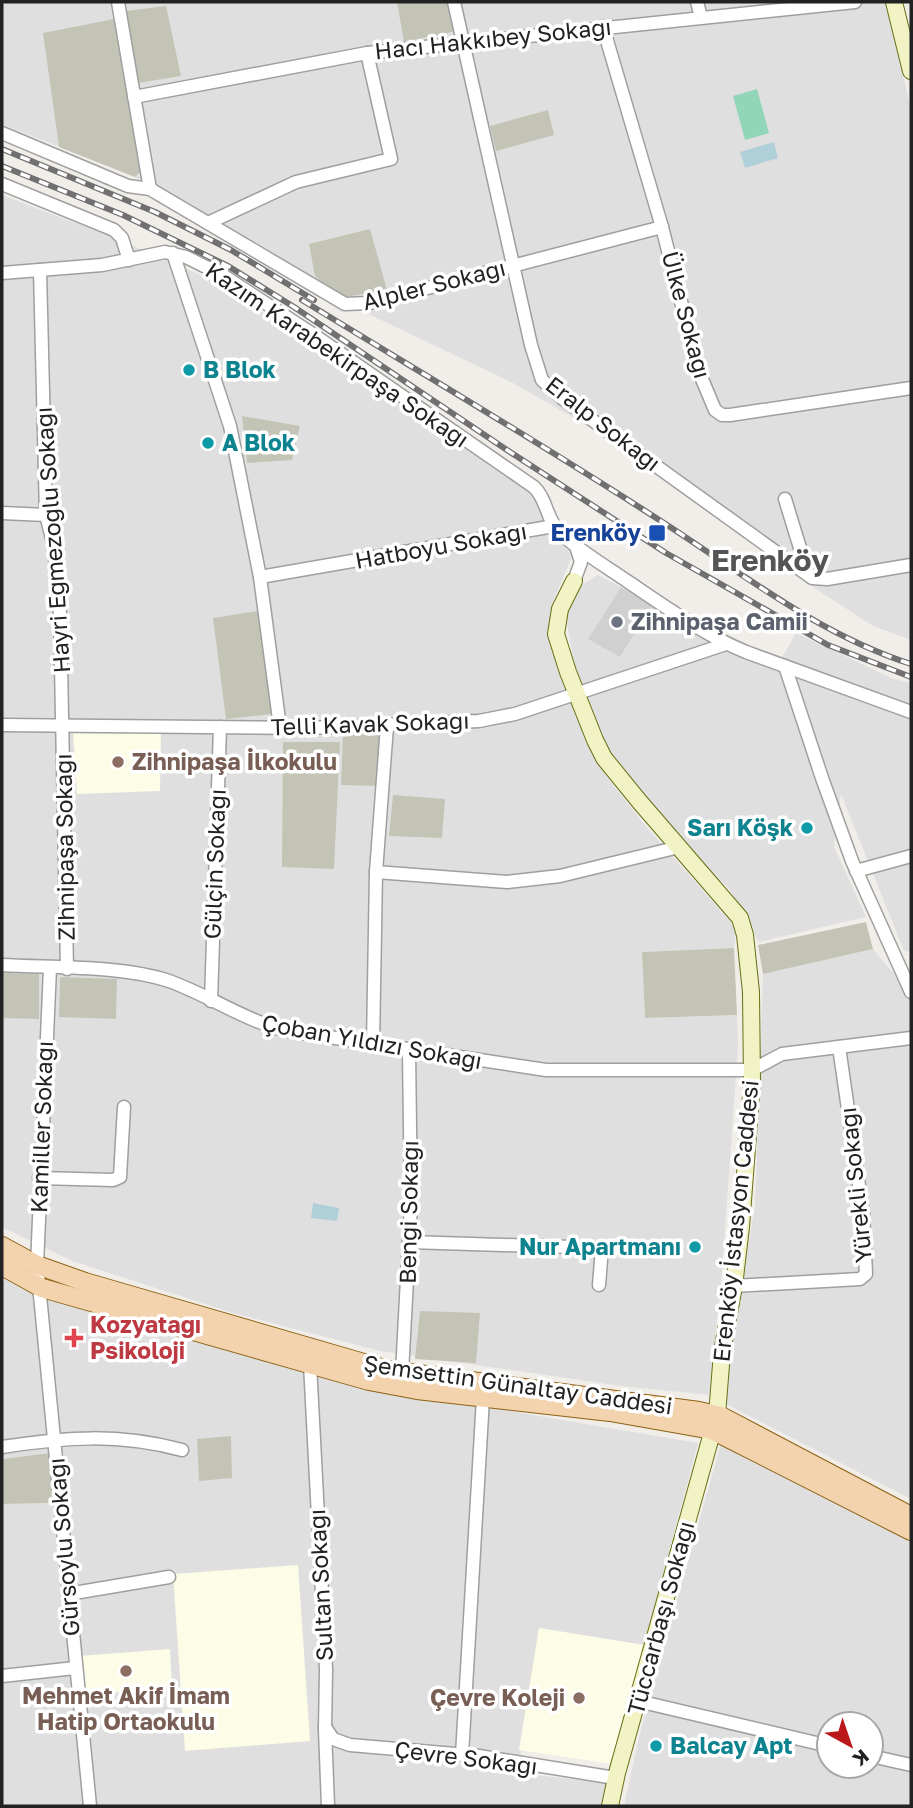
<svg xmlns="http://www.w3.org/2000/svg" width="913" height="1808" font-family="'Golos Text',sans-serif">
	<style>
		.residential { fill: #e0dfdf; fill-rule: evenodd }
		.education { fill: #fcfce7 }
		.religious { fill: #d0d0d0 }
		.construction { fill: #c4c4b6 }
		.pitch { fill: #92d6ba }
		.parking { fill: #dedede }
		.water { fill: #b0d0d9 }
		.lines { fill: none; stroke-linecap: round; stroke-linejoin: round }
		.street-casing { stroke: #9f9f9f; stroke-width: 15 }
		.secondary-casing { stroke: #666f13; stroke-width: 18 }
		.primary-casing { stroke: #8d6212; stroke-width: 20 }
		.street { stroke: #fff; stroke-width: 12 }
		.secondary { stroke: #f2f3c5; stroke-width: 16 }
		.primary { stroke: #f2d3ad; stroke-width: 18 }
		.rail-casing { stroke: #707070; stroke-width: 6 }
		.rail { stroke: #fff; stroke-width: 3.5; stroke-dasharray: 10; stroke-linecap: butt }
		.culture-dot { fill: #0f9aa8; stroke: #fff; stroke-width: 2.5 }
		.transit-dot { fill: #1a4fb4; stroke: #fff; stroke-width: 2.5 }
		.worship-dot { fill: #6b7280; stroke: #fff; stroke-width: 2.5 }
		.education-dot { fill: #8d6e63; stroke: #fff; stroke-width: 2.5 }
		.health-dot { fill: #e0444e; stroke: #fff; stroke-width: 2.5 }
		.labels { text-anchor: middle; stroke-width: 7; stroke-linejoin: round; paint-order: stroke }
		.street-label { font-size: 23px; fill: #222; stroke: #fff }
		.culture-label { font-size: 23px; font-weight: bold; fill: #0d838f; stroke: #fff; text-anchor: start }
		.transit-label { font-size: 23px; font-weight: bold; fill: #164399; stroke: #fff; text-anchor: end }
		.worship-label { font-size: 23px; font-weight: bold; fill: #5b616d; stroke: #fff; text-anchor: start }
		.education-label { font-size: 23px; font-weight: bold; fill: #785e54; stroke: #fff; text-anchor: start }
		.health-label { font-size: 23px; font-weight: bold; fill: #be3a42; stroke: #fff; text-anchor: start }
		.district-label { font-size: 30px; font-weight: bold; fill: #555; stroke: #fff }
	</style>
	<rect width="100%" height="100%" fill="#f1eeea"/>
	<g class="residential">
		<path d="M2,2H885L911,108V640L873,626L813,587L693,487L515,384L360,310L224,224L135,177L2,124Z"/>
		<path d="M2,195L127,243L216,282L399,401L535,495L547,533L573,554L552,604L551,634L571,700L604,773L644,824L736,928L734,948L642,952L645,1018L737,1015L738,1047L721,1285L709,1395L621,1386L380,1351L233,1313L72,1261L2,1227Z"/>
		<path d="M598,575L621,587L588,639L621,656L652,606L776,668L796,633L894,679L911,683V952L904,951L841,794L834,847L866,917L759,942L730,890L635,795L598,730L579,686L565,615L579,587Z"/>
		<path d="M873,949L911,994V1499L726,1404L731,1344L755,1206L763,974Z"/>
		<path d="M2,1278L28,1292L291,1369L367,1387L698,1443L644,1645L539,1628L518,1773L613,1784L608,1806H2V1504L53,1503L50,1453L2,1459Z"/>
		<path d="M721,1443L911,1540V1806H624L639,1737ZM829,1724H871V1766H829Z"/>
	</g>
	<g class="education">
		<path d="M161,730L160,791L77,794L73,732Z"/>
		<path d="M298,1565L310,1741L185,1751L173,1574Z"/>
		<path d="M539,1628L644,1645L612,1764L519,1750Z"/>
		<path d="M170,1649L172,1686L83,1696L79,1656Z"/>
	</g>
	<path class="religious" d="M621,587L652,606L620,657L588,639Z"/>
	<g class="construction">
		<path d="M397,2H450L456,31L404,42Z"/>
		<path d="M166,6L181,76L138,83L126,11Z"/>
		<path d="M114,19L141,171L135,177L59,147L43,33Z"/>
		<path d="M548,110L554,135L496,151L490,126Z"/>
		<path d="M370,229L387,290L339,298L315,276L309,244Z"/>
		<path d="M242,416L300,426L292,460L247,463Z"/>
		<path d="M258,611L272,714L226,719L213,618Z"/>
		<path d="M343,734H382L379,786L341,785Z"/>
		<path d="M283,742H340L334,869L282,867Z"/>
		<path d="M393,795L445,799L442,838L389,836Z"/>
		<path d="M866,922L873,949L763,974L758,945Z"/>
		<path d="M734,948L737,1015L645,1018L642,952Z"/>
		<path d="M2,973L39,974V1019L2,1018Z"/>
		<path d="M60,977L117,979L116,1019L59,1017Z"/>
		<path d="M420,1311L480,1313L476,1363L415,1359Z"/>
		<path d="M231,1436L232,1478L199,1481L197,1439Z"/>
		<path d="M50,1453L53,1503L2,1504V1459Z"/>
	</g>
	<path class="pitch" d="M757,89L769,133L745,140L733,96Z"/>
	<path class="parking" d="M720,1221V1228L670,1230V1263L607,1265V1254L618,1253L617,1225Z"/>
	<g class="water">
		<path d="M774,142L778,158L745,168L740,152Z"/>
		<path d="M313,1203L339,1208L337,1221L311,1218Z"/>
	</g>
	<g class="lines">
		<g class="street-casing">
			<g id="street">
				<path d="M118,2L150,189"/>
				<path d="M454,2L531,345L542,380L563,399L812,578L827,579L911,565"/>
				<path d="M697,2L701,17"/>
				<path d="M603,27L662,227L699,372L715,410L722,415H730L911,388"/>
				<path d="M134,97L367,53L855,2"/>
				<path d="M2,133L128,186L150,189L345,304L370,303L662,227"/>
				<path d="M2,184L114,230L122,238L129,260"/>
				<path d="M208,223L296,182L391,159L367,53"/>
				<path d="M173,253L230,426L260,577L280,727"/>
				<path d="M40,270L46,515L54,546L60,614L67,969"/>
				<path d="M2,273L102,265L165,252L186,257L224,276L311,333L534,487C547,499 546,519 560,533C581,552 607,567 630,583C667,608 705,635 746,652L911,712"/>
				<path d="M785,499L808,574"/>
				<path d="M2,513L46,515"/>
				<path d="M260,577L554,526"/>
				<path d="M574,581L581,562L576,546"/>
				<path d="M785,666L822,778L852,861L911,992"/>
				<path d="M2,725L308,728L479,721L515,714L726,644"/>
				<path d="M856,871L911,856"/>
				<path d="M376,872L507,882L560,876L679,847"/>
				<path d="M2,965C52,968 122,965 169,981C208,995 242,1019 283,1030L546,1070H752L782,1054L911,1038"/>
				<path d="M50,968L37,1265L90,1806"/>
				<path d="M211,1001L220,727"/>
				<path d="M373,1045L376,872L387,726"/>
				<path d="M39,1178L113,1180L120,1177L124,1107"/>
				<path d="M409,1242L602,1248L599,1285"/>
				<path d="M734,1286L860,1279L866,1274L863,1213L839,1047"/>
				<path d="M310,1364L326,1669L325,1730L328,1806"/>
				<path d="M402,1373L411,1204L409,1051"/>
				<path d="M2,1447C67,1437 117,1433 182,1450"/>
				<path d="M68,1594L169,1577"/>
				<path d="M2,1676L75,1668"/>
				<path d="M638,1701L829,1746"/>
				<path d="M325,1727L333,1739L350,1745L479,1756L615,1778"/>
				<path d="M462,1755L483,1398"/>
				<path d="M871,1756L911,1765"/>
			</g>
		</g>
		<g class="secondary-casing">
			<g id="secondary">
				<path d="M894,2L911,71"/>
				<path d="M574,581L560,609L556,634L568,672L595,740L604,758L639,801L740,918L745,935L751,992L752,1082L741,1227L734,1286L722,1352L717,1415L617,1773L610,1806"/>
			</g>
		</g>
		<g class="primary-casing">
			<g id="primary">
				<path d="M2,1246L37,1265L85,1282L388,1370L699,1411L721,1416L911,1516"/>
				<path d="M2,1266L42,1288L369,1381L417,1390L610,1412L712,1430L911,1531"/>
			</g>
		</g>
		<use href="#street" class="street"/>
		<use href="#secondary" class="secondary"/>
		<use href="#primary" class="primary"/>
		<g class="rail-casing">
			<g id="rail">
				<path d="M2,149L155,212L231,250L314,300"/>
				<path d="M2,166L123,215L228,266L294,307L507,450L666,553L828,645L911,677"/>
				<path d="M302,300C423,374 545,446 664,523C743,574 820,635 911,664"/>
			</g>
		</g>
		<use href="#rail" class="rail"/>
	</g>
	<g class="culture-dot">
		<circle cx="189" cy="370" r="7"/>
		<circle cx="208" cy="443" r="7"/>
		<circle cx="807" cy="828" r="7"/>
		<circle cx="695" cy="1247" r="7"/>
		<circle cx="656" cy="1746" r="7"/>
	</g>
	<rect class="transit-dot" x="648" y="524" width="18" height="18" rx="3.5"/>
	<circle class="worship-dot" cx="617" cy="622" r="7"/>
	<g class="education-dot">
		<circle cx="118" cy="762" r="7"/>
		<circle cx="126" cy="1671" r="7"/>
		<circle cx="579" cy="1698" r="7"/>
	</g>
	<path class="health-dot" d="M70.5 1327.5h7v7h7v7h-7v7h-7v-7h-7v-7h7z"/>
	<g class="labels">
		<g class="street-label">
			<text transform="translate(493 39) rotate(-6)" y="8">Hacı Hakkıbey Sokağı</text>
			<text transform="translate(434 285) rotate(-14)" y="8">Alpler Sokağı</text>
			<text transform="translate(686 315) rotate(75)" y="8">Ülke Sokağı</text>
			<text transform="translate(337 355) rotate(34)" y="8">Kazım Karabekirpaşa Sokağı</text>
			<text transform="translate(603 424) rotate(38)" y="8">Eralp Sokağı</text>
			<text transform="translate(53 540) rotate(-94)" y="8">Hayri Eğmezoğlu Sokağı</text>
			<text transform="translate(441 546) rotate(-10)" y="8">Hatboyu Sokağı</text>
			<text transform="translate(370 724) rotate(-2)" y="8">Telli Kavak Sokağı</text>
			<text transform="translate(65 847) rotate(-91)" y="8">Zihnipaşa Sokağı</text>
			<text transform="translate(215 864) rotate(-88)" y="8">Gülçin Sokağı</text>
			<text transform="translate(372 1042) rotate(10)" y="8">Çoban Yıldızı Sokağı</text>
			<text transform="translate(42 1127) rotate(-88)" y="8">Kamiller Sokağı</text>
			<text transform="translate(856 1185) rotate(-96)" y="8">Yürekli Sokağı</text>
			<text transform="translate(409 1212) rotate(-89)" y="8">Bengi Sokağı</text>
			<text transform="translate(736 1221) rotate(-84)" y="8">Erenköy İstasyon Caddesi</text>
			<text transform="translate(518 1385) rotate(8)" y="8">Şemsettin Günaltay Caddesi</text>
			<text transform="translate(64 1547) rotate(-95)" y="8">Gürsoylu Sokağı</text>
			<text transform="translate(321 1585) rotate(-93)" y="8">Sultan Sokağı</text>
			<text transform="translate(661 1618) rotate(-75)" y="8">Tüccarbaşı Sokağı</text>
			<text transform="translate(466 1758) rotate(7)" y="8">Çevre Sokağı</text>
		</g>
		<g class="culture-label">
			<text x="203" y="378">B Blok</text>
			<text x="222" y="451">A Blok</text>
			<text x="793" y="836" text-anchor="end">Sarı Köşk</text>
			<text x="681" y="1255" text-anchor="end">Nur Apartmanı</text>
			<text x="670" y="1754">Balcay Apt</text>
		</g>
		<g class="transit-label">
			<text x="641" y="541">Erenköy</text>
		</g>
		<g class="worship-label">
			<text x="631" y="630">Zihnipaşa Camii</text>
		</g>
		<g class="education-label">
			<text x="132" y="770">Zihnipaşa İlkokulu</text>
			<text x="126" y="1704" text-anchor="middle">Mehmet Akif İmam<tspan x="126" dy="26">Hatip Ortaokulu</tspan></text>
			<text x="565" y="1706" text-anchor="end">Çevre Koleji</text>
		</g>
		<g class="health-label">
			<text x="90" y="1333">Kozyatağı<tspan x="90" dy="26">Psikoloji</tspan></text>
		</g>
		<g class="district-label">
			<text x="770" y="571">Erenköy</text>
		</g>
	</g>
	<rect width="913" height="1808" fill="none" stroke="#222222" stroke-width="7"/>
	<g transform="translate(850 1745) rotate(140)"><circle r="33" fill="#ffffff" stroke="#a7a7a7" stroke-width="2"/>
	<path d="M0-5L12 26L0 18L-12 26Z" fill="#bb181b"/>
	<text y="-10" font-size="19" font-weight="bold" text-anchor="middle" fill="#222222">K</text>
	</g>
</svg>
